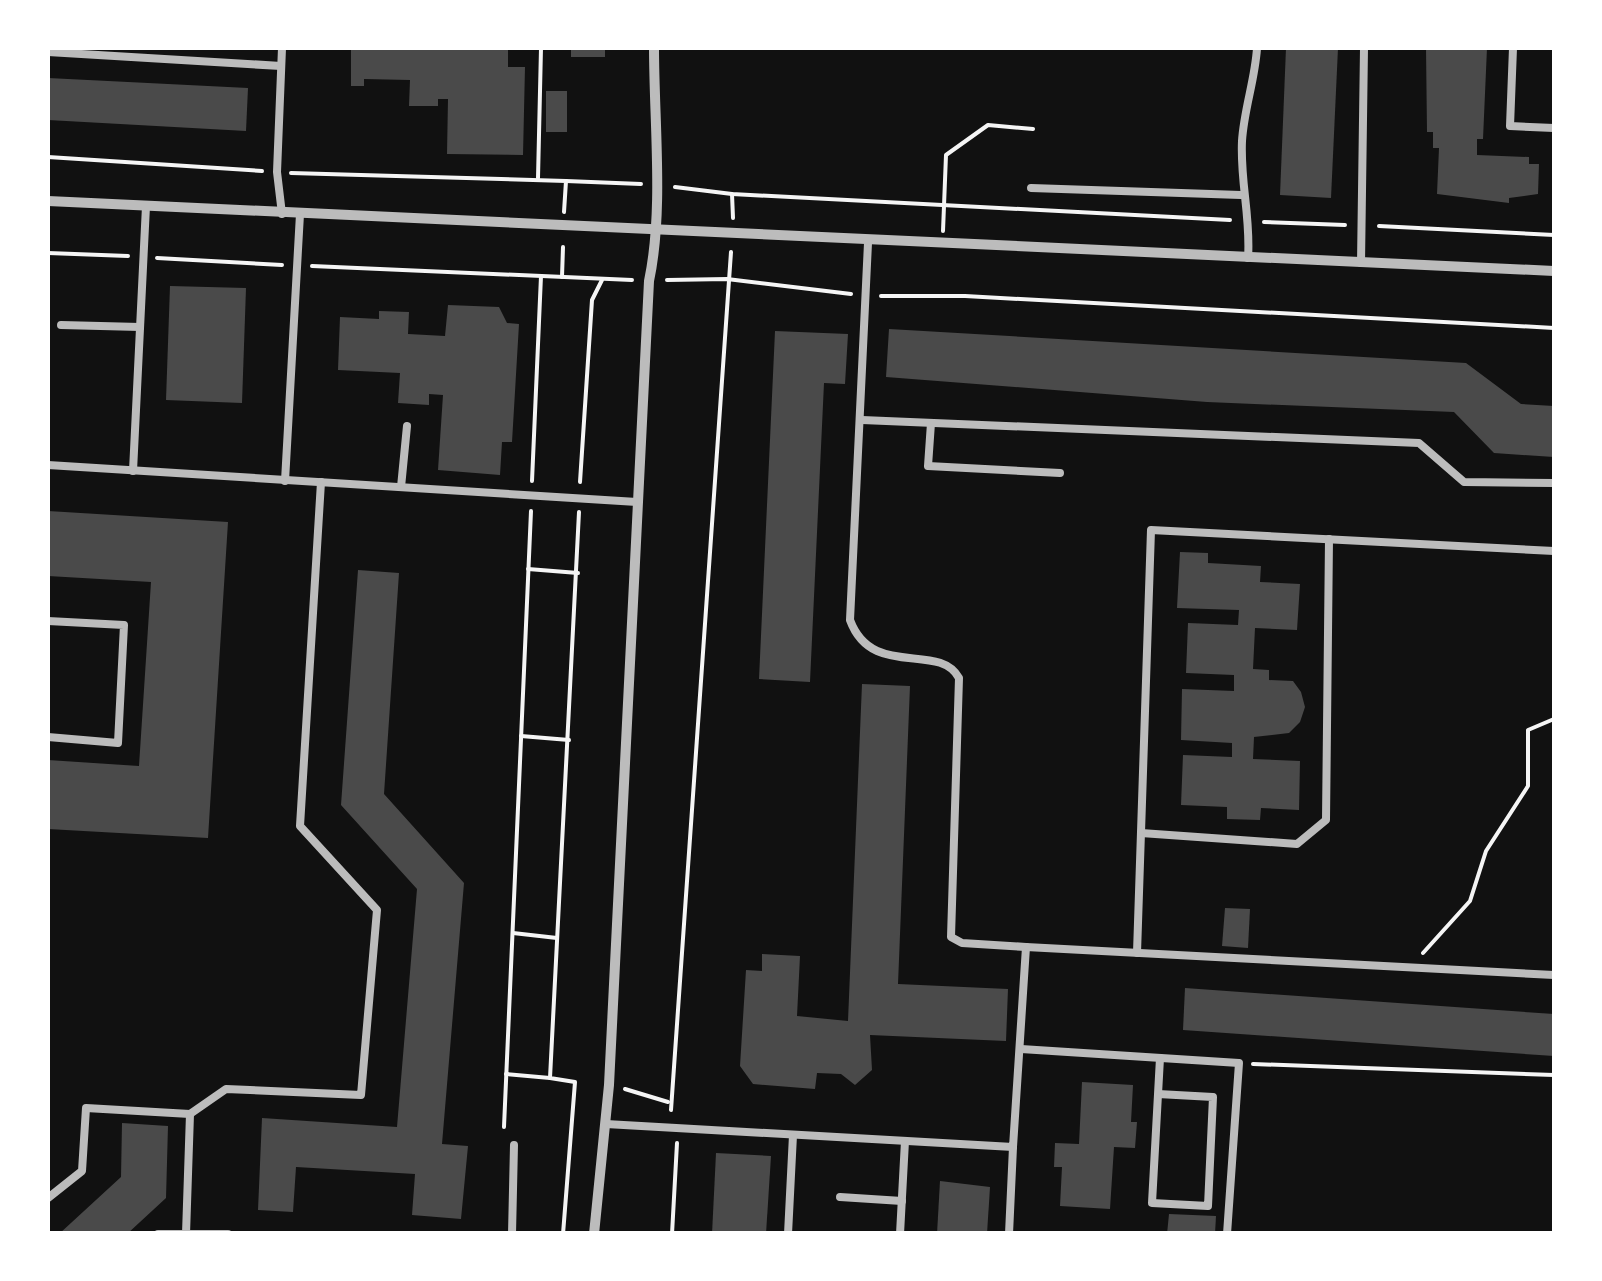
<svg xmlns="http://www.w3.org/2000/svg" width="1602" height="1281" font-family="Rubik,sans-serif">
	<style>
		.building { fill: #4a4a4a }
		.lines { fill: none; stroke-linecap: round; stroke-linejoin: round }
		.path { stroke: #f5f5f5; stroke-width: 4 }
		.service { stroke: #bcbcbc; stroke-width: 8 }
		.minor { stroke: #bcbcbc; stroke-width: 10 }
	</style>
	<rect width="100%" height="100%" fill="#111"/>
	<g class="building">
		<path d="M351,48H508V67H525L523,155L447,154L448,99H438V106H409L410,80L364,79V86H351Z"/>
		<rect x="571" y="48" width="34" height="9"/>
		<path d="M1286,48H1338L1331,198L1280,195Z"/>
		<path d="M1426,48H1487L1483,139H1477V155L1529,157V164H1539L1538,194L1509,198V203L1437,194L1439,148H1433V132H1427Z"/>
		<path d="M48,78L248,88L246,131L48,120Z"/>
		<rect x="546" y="91" width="21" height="41"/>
		<path d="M170,286L246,288L242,403L166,400Z"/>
		<path d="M448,305L499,307L507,323L519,324L512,442H502L500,475L438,470L443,395L429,394V405L398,403L400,373L338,370L340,317L379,319V311L409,312L408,334L445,336Z"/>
		<path d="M889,329L1466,363L1521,404L1554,406V457L1494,453L1454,412L1207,402L886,377Z"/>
		<path d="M775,331L848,334L845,384L824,383L810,682L759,679Z"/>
		<path d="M48,511L228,522L208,838L48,829V760L139,766L151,582L48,576Z"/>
		<path d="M1180,552L1208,553V563L1261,566L1260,582L1300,584L1297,630L1255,628L1253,669L1269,670V680L1293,681L1301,692L1305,707L1300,722L1289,733L1254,737L1253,759L1300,761L1299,810L1261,808L1260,820L1227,819V807L1181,805L1183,755L1232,757V743L1181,740L1182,689L1234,691V675L1186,673L1188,623L1238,625L1239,610L1177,608Z"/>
		<path d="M358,570L399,573L384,794L464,883L442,1144L468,1146L461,1219L412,1215L415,1174L296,1167L293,1212L258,1210L262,1118L397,1127L417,889L341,805Z"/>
		<path d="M862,684L910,686L898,984L1008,989L1006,1041L870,1035L872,1070L855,1085L841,1074L817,1073L815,1089L753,1084L740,1066L746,970L762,971V954L800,956L797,1016L848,1021Z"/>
		<path d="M1225,908L1250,909L1248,948L1222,946Z"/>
		<path d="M1185,988L1554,1014V1056L1183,1030Z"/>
		<path d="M1082,1082L1133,1085L1131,1122H1137L1135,1148L1114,1147L1110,1209L1060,1206L1062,1167H1054L1055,1143L1079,1144Z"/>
		<path d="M122,1123L168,1126L166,1198L127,1234H59L121,1177Z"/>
		<path d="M716,1153L771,1156L766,1234H712Z"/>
		<path d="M940,1181L990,1187L987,1234H937Z"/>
		<path d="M1169,1214L1216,1216L1215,1234H1167Z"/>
	</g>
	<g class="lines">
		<g class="path">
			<path d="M48,157L262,171"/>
			<path d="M291,173L566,181L564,212"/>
			<path d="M538,178L541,48"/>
			<path d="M566,181L641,184"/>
			<path d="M675,187L732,194L1230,220"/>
			<path d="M732,194L733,218"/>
			<path d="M1264,222L1345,225"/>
			<path d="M1379,226L1554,235"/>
			<path d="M943,231L946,155L988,125L1033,129"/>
			<path d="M48,253L128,256"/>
			<path d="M157,258L282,265"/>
			<path d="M312,266L632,280"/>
			<path d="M562,277L563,247"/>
			<path d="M667,280L727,279L851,294"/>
			<path d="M881,296H965L1554,328"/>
			<path d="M532,481L541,276"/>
			<path d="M580,482L592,300L602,280"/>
			<path d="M528,569L578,573"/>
			<path d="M521,736L569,740"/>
			<path d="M513,933L557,938"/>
			<path d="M1423,953L1470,901L1486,851L1528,786V730L1554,719"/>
			<path d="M1253,1064L1554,1075"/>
			<path d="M506,1074L550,1078"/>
			<path d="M625,1089L668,1102"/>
			<path d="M671,1110L731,252"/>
			<path d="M504,1127L531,511"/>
			<path d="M563,1234L575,1082L550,1078L579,512"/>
			<path d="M672,1234L677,1143"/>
		</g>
		<g class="service">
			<path d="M1513,48L1510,126L1554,128"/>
			<path d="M48,52L281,66"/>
			<path d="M1031,188L1241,195"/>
			<path d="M282,214L277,172L282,48"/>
			<path d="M868,243L850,620C872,680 939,641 959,678L951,937L962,943L1026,947L1554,975"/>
			<path d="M1248,258C1251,218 1240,182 1242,141C1244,109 1255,80 1257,48"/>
			<path d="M1361,263L1364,48"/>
			<path d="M61,325L140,327"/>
			<path d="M862,420L1419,443L1464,482L1554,483"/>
			<path d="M931,423L928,466L1060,473"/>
			<path d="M48,465L637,502"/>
			<path d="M133,471L146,206"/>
			<path d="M285,481L300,214"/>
			<path d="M401,487L407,426"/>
			<path d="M48,621L124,625L118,743L48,737"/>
			<path d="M1141,833L1297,844L1326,820L1329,539"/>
			<path d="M1137,953L1151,530L1554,551"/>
			<path d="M1021,1049L1239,1063L1227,1234"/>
			<path d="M1158,1094L1213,1097L1208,1206L1152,1203L1160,1058"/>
			<path d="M606,1124L1013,1147L1026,947"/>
			<path d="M840,1197L902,1201"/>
			<path d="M48,1198L82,1171L86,1108L190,1114L226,1089L361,1095L377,910L300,826L321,482"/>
			<path d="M158,1234H228"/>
			<path d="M186,1234L190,1114"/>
			<path d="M512,1234L514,1145"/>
			<path d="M788,1234L793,1135"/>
			<path d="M900,1234L905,1141"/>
			<path d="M1009,1234L1013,1147"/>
		</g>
		<g class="minor">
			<path d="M48,201C550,229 1052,252 1554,271"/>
			<path d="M594,1234L609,1085L649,281C664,210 654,122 654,48"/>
		</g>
	</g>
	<rect width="1602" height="1281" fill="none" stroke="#ffffff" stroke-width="100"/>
</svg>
